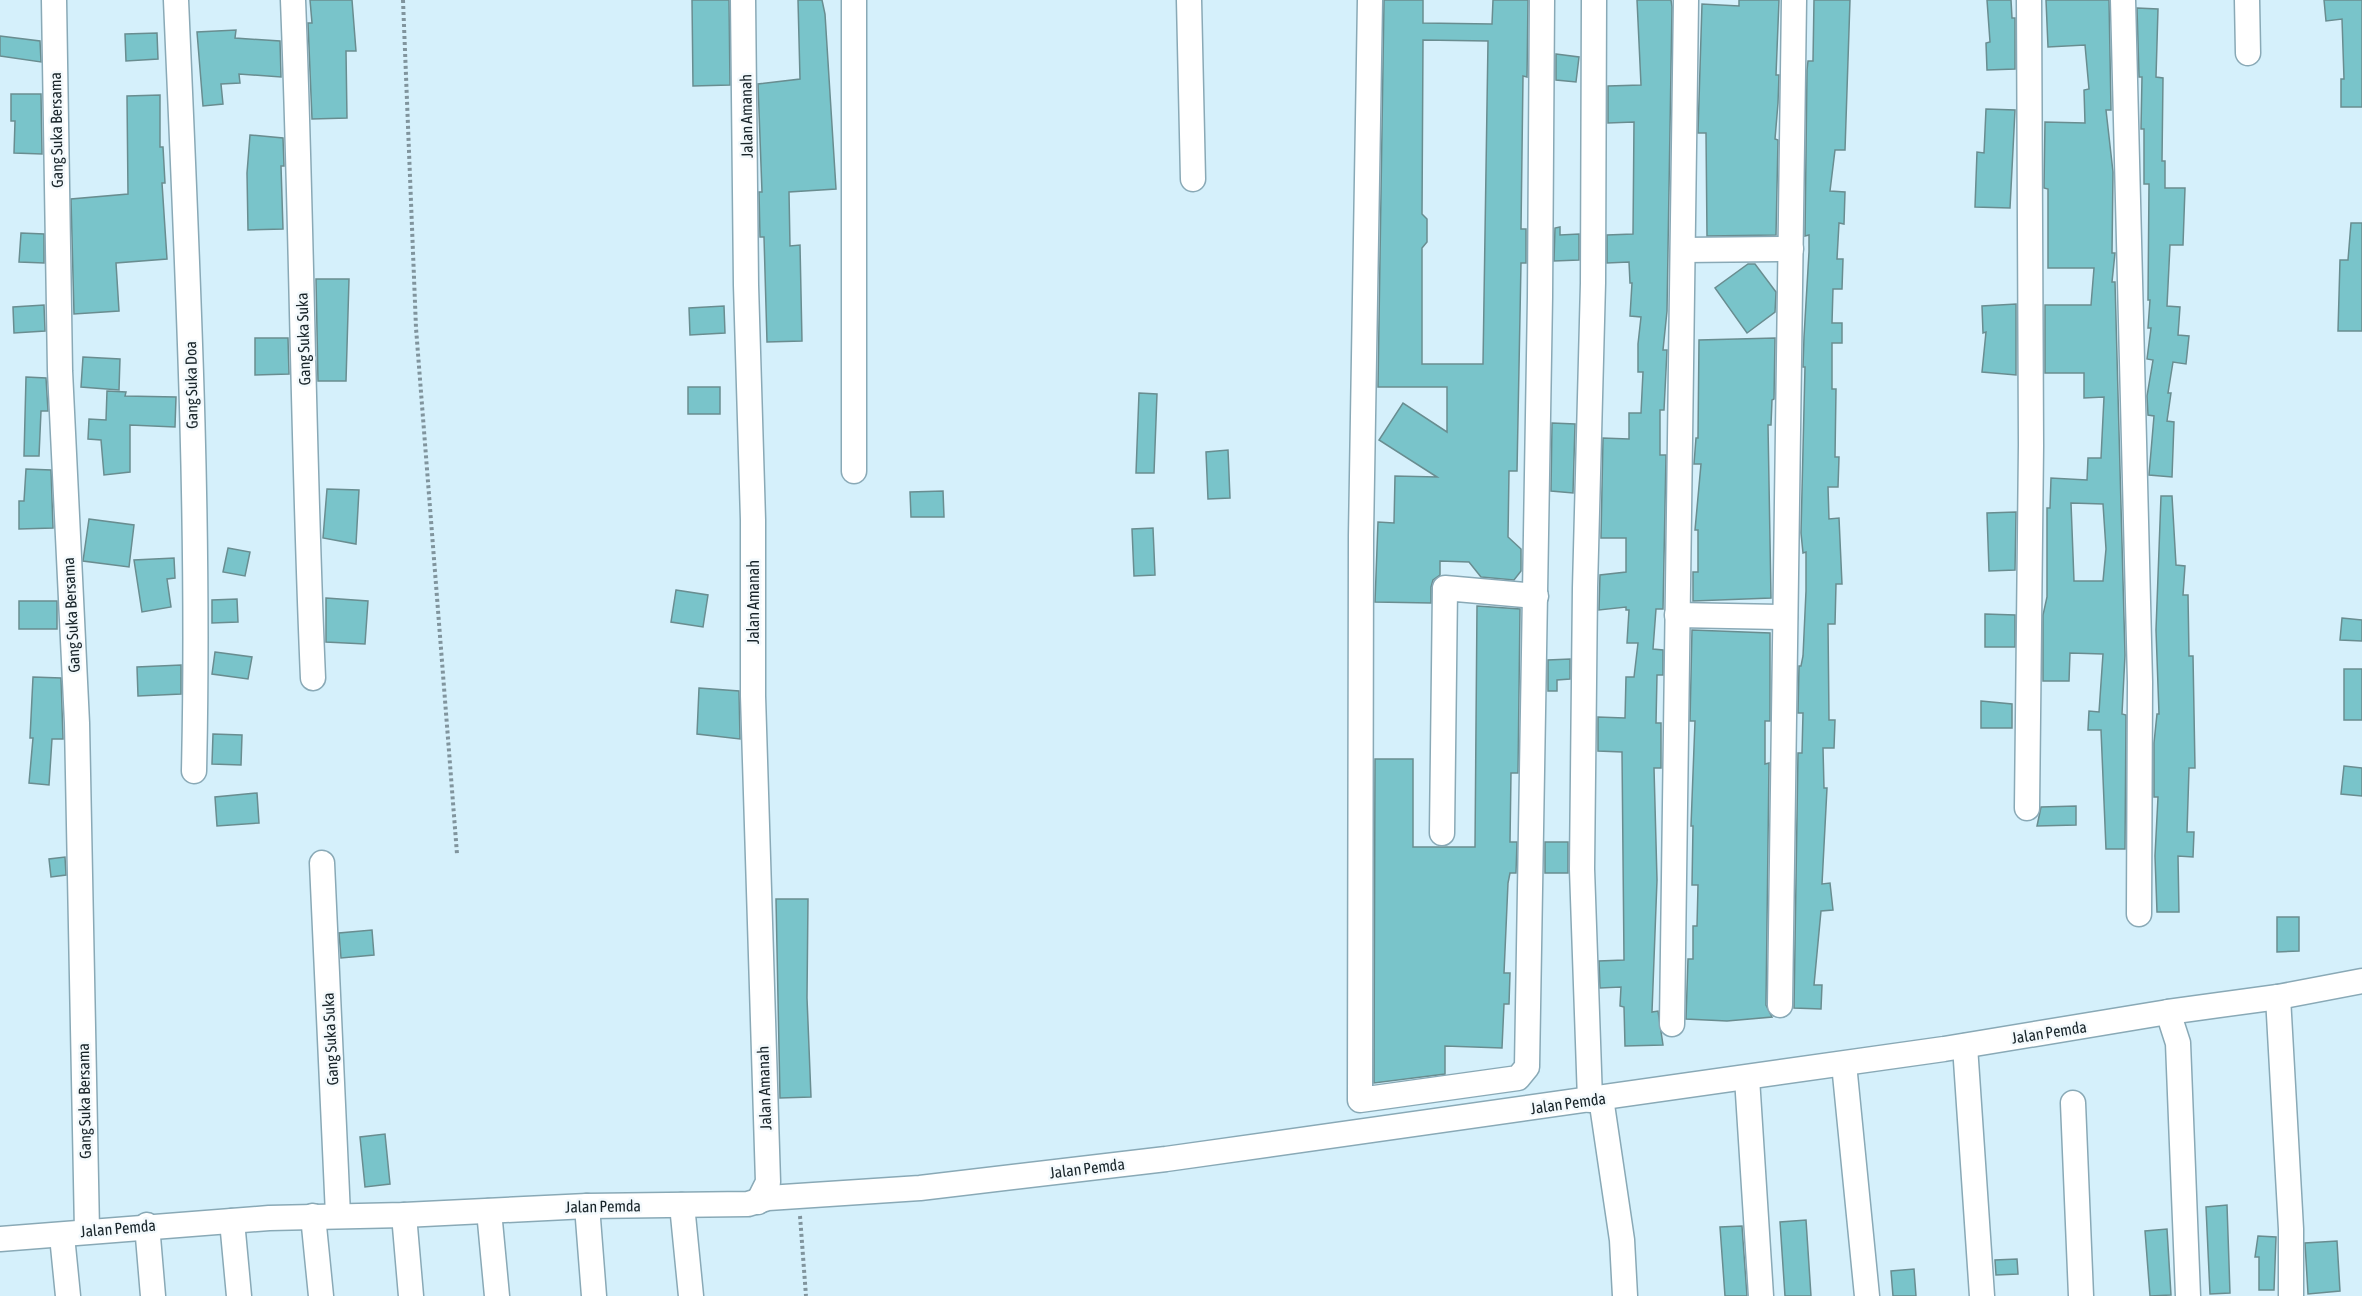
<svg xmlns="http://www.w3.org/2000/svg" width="2362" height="1296" font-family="'Asap Condensed',sans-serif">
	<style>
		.building { fill: #79c4ca; stroke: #698d90; stroke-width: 1.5; fill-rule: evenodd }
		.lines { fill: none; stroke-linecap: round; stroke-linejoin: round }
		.minor-casing { stroke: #89a9b6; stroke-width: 27 }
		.path { stroke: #80949d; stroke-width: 4; stroke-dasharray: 3 3; stroke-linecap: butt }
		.minor { stroke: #fff; stroke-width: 24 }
		.labels { text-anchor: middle; stroke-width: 5; stroke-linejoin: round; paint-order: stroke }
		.street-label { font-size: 16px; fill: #182429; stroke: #f3f9fc }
	</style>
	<rect width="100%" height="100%" fill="#d5f0fb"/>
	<g class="building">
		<path d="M310,0H352L356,51H346L347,118L312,119L308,23H312Z"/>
		<path d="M692,0H729L730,85L693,86Z"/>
		<path d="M798,0H822L825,14L836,189L789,192L790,246L800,245L802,341L767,342L764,237H760L759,192H762L758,84L800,79Z"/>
		<path d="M1384,0H1423V23L1492,24L1493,0H1528L1527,77L1523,76L1521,229H1526V263H1521L1517,471H1509L1508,537L1521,549V571L1514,580L1481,577L1469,562L1440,561V575L1433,580L1431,587V603L1375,602L1378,522L1394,523L1395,476L1437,477L1379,440L1403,403L1447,432V387H1378ZM1423,40L1488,41L1483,364H1422V248L1427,242V219L1422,214Z"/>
		<path d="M1637,0H1671L1672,7L1667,311L1663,350H1667L1664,410H1660V455H1666L1663,609H1656L1653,649L1663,650V675H1657L1656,723H1661V768H1654L1657,880L1652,1012L1658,1011L1663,1045L1625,1046L1624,1007L1620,1006L1621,987L1600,988L1599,961L1624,960L1622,752L1598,751V717L1625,718L1626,677H1634L1638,643H1627L1629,610H1626V607L1599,610L1600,575L1626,572V538H1601L1603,438L1629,439V413H1641L1643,372H1638V344L1641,317L1630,316L1632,283H1630L1629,262L1607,263V235L1633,234L1634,122L1608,123V86L1641,85Z"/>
		<path d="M1739,0H1779L1776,75H1779L1778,103L1775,139L1778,140L1776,235L1707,236L1706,133H1698L1702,4L1739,6Z"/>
		<path d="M1814,0H1850L1845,150H1835L1830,191L1845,192L1844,224L1839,223L1837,259H1843L1842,289H1833L1832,323H1842V343H1832V389H1836L1835,457H1839L1838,487H1828L1829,519L1839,518L1842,584H1836L1835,624H1828L1829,720H1835L1834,748H1823L1824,788H1827L1822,884L1830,883L1833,910L1821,911L1814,985H1822L1821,1009L1794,1008L1798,753H1802L1803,713H1798L1799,666H1801L1803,656L1806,591V552L1803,553L1801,533L1805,367H1803L1804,337L1809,252V235L1805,236L1807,70L1808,61H1813Z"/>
		<path d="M1987,0H2011L2012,18H2015V69L1987,70L1986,43L1990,42Z"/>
		<path d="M2046,0H2109L2111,110H2106L2113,172L2112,253H2115L2112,282H2115L2125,655L2122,714L2126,715L2125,849H2106L2101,730H2088L2089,711L2099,712L2103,654L2070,653L2069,681H2043V615L2047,597V508H2050L2051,478L2087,480L2088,458H2101L2104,397L2084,398V373H2045V305H2091L2094,268H2048V189L2044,188L2045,122L2085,123L2084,90L2089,89L2085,45L2048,47ZM2071,503L2103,504L2106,549L2103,581H2074Z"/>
		<path d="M2324,0H2362V107H2341V79H2344L2342,19L2326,21Z"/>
		<path d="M2137,8L2158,9L2156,77L2163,78L2162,161H2165V188H2185L2183,245H2170L2167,306L2180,307L2178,335L2189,336L2186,364L2173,362L2168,393H2171L2167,421L2174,422L2172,477L2149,475L2154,416L2148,415L2147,396L2153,360L2147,359L2151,328H2148L2150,300H2148L2149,184H2144V129H2141L2142,77H2139Z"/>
		<path d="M236,30L235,38L280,41L281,77L239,74L240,83L221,84L223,104L203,106L197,32Z"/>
		<path d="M157,33L158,59L126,61L125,34Z"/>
		<path d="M0,36L40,41L41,62L0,56Z"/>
		<path d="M1556,54L1579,57L1576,82L1556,80Z"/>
		<path d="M11,94H41L42,154L14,153L15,121H11Z"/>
		<path d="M160,95V147H163L165,183H162L167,259L116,263L119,311L74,314L71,199L128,194L127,96Z"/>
		<path d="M1986,109L2015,110L2010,208L1975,207L1977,152L1984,153Z"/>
		<path d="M250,135L283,138L284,166H281L283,229L248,230L247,173Z"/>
		<path d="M2351,223H2362V331H2338L2340,260H2348Z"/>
		<path d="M1560,227V235L1579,234V260L1554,261L1555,228Z"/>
		<path d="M21,233L44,234V263L19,262Z"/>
		<path d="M1748,264H1755L1776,292L1775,312L1747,333L1715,288Z"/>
		<path d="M316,279H349L346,381H318Z"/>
		<path d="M2016,304V375L1982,372L1986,332L1983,333L1982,306Z"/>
		<path d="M44,305L45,331L14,333L13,307Z"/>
		<path d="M724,306L725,333L690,335L689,308Z"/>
		<path d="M255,338H288L289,374L255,375Z"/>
		<path d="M1775,338L1774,399L1772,400L1771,425H1768L1771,598L1693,601V572H1698V530H1695L1701,464H1694L1696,438H1698L1699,340Z"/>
		<path d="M83,357L120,359L119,390L81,387Z"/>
		<path d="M26,377L46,378L48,411H41L39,456H24Z"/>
		<rect x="688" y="387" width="32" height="27"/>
		<path d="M107,391L126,392L125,396L176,397L175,427L130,425V472L104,475L101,440L88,439L89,419L106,420Z"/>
		<path d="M1139,393L1157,394L1154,473H1136Z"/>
		<path d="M1552,423L1575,424L1573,493L1551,491Z"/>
		<path d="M1228,450L1230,498L1208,499L1206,452Z"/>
		<path d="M26,469L51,470L53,528L19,529V501H24Z"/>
		<path d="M327,489L359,490L356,544L323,538Z"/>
		<path d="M943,491L944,517H911L910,492Z"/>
		<path d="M2161,496H2172L2176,565L2185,566L2183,595H2188L2189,656H2193L2195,768H2189L2187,832H2194L2193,857L2178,856L2179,912H2157L2155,856L2158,797H2154V743L2157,714H2159L2156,630Z"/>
		<path d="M2016,512L2015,570L1989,571L1987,513Z"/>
		<path d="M89,519L134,525L129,567L83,561Z"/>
		<path d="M1153,528L1155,575L1134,576L1132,529Z"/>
		<path d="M228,548L250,552L245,576L223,572Z"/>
		<path d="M174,558L175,578L167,579L171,607L142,612L134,560Z"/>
		<path d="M676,590L708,595L703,627L671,622Z"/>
		<path d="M326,598L368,601L365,644L326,642Z"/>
		<path d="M237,599L238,622L212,623V600Z"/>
		<rect x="19" y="601" width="38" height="28"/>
		<path d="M1477,606L1520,609L1518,773H1511L1510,842H1517L1516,873H1510L1508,883L1504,973H1510L1509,1004H1504L1502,1048L1445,1046V1074L1374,1083L1375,759H1413V847H1475Z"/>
		<path d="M1985,614L2015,615V647H1985Z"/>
		<path d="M2342,618L2362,620V641L2340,640Z"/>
		<path d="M1692,630L1770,633V721H1765V764L1769,763L1766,1005L1772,1017L1727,1021L1686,1019L1688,959H1693V926H1697L1698,885H1692L1693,826H1691L1695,721H1690Z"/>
		<path d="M215,652L252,657L248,679L212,674Z"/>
		<path d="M1570,659V679L1557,680V691H1548V660Z"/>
		<path d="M181,665V694L138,696L137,667Z"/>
		<rect x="2344" y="669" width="18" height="51"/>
		<path d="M33,677L61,678L63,739H52L49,785L29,783L33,738H30Z"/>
		<path d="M699,688L739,691L740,739L697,734Z"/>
		<path d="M1981,701L2012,704V728H1981Z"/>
		<path d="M213,734L242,735L241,765L212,764Z"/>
		<path d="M2344,766L2362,768V796L2341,794Z"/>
		<path d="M257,793L259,823L217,826L215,797Z"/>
		<path d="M2076,806V825L2037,826L2041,807Z"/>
		<rect x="1545" y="842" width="23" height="31"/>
		<path d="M65,857L66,875L51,877L49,859Z"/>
		<path d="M776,899H808L807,998L811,1097L780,1098Z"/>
		<path d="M2277,917H2299V951L2277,952Z"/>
		<path d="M372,930L374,955L341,958L339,933Z"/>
		<path d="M385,1134L390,1184L365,1187L360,1137Z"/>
		<path d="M2227,1205L2230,1293L2210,1294L2206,1207Z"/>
		<path d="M1806,1220L1811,1296H1785L1780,1222Z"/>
		<path d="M1742,1226L1747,1296H1725L1720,1227Z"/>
		<path d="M2167,1229L2171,1295L2150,1296L2145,1231Z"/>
		<path d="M2258,1236L2276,1237L2274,1290H2259V1257H2255Z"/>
		<path d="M2337,1241L2340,1291L2308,1294L2305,1243Z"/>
		<path d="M2017,1259L2018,1274L1996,1275L1995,1260Z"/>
		<path d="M1914,1269L1916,1296H1893L1891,1271Z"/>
	</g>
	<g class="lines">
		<g class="minor-casing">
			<g id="minor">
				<path d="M54,0L60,371L77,723L87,1231"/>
				<path d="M176,0C187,257 200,514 194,771"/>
				<path d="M293,0C302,226 303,452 313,678"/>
				<path d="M743,0L746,285L753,520V696L768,1182L758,1202"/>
				<path d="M1189,0L1193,179"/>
				<path d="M1370,0L1361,536L1360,1100L1518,1078L1527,1067L1540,297L1542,0"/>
				<path d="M2123,0L2140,682L2139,914"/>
				<path d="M2247,0L2248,53"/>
				<path d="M1683,250L1791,249"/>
				<path d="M854,471V0"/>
				<path d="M1677,615L1785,617"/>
				<path d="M2027,808L2031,445L2029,0"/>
				<path d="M1442,833L1445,588L1536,596"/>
				<path d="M322,863L338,1215"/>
				<path d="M2278,997L2291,1229V1296"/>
				<path d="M1780,1005L1794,0"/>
				<path d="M2168,1012L2178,1043L2188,1296"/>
				<path d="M1672,1024L1686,0"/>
				<path d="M1965,1046L1982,1296"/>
				<path d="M1844,1064L1867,1296"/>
				<path d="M1747,1078L1761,1296"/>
				<path d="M1601,1098L1622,1240L1625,1296"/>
				<path d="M1590,1100L1582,869L1585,588L1593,283L1594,0"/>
				<path d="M2073,1103L2081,1296"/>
				<path d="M682,1205L691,1296"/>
				<path d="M587,1206L594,1296"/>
				<path d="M489,1211L497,1296"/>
				<path d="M404,1215L411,1296"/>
				<path d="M313,1216L321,1296"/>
				<path d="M232,1221L239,1296"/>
				<path d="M147,1225L153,1296"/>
				<path d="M62,1236L68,1296"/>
				<path d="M0,1239L269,1218L404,1215L587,1206L748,1204L768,1198L920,1188L1166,1159L1944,1049L2168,1012L2278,997L2362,981"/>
			</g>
		</g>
		<g class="path">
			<path d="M403,0L416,328L457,854"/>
			<path d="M800,1216L806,1296"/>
		</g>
		<use href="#minor" class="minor"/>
	</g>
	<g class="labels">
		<g class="street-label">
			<text transform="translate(746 116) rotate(-91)" y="6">Jalan Amanah</text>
			<text transform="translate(56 130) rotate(-91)" y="6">Gang Suka Bersama</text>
			<text transform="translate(303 339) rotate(-92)" y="6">Gang Suka Suka</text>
			<text transform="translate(191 385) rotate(-91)" y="6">Gang Suka Doa</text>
			<text transform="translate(753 602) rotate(-90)" y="6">Jalan Amanah</text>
			<text transform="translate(71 615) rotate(-93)" y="6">Gang Suka Bersama</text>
			<text transform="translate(2049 1032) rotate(-9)" y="6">Jalan Pemda</text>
			<text transform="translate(330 1039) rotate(-93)" y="6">Gang Suka Suka</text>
			<text transform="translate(764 1088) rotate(-92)" y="6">Jalan Amanah</text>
			<text transform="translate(84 1101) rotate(-91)" y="6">Gang Suka Bersama</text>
			<text transform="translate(1568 1103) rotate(-8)" y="6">Jalan Pemda</text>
			<text transform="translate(1087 1168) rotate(-7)" y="6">Jalan Pemda</text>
			<text transform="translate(603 1206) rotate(-1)" y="6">Jalan Pemda</text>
			<text transform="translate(118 1228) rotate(-5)" y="6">Jalan Pemda</text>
		</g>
	</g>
</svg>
